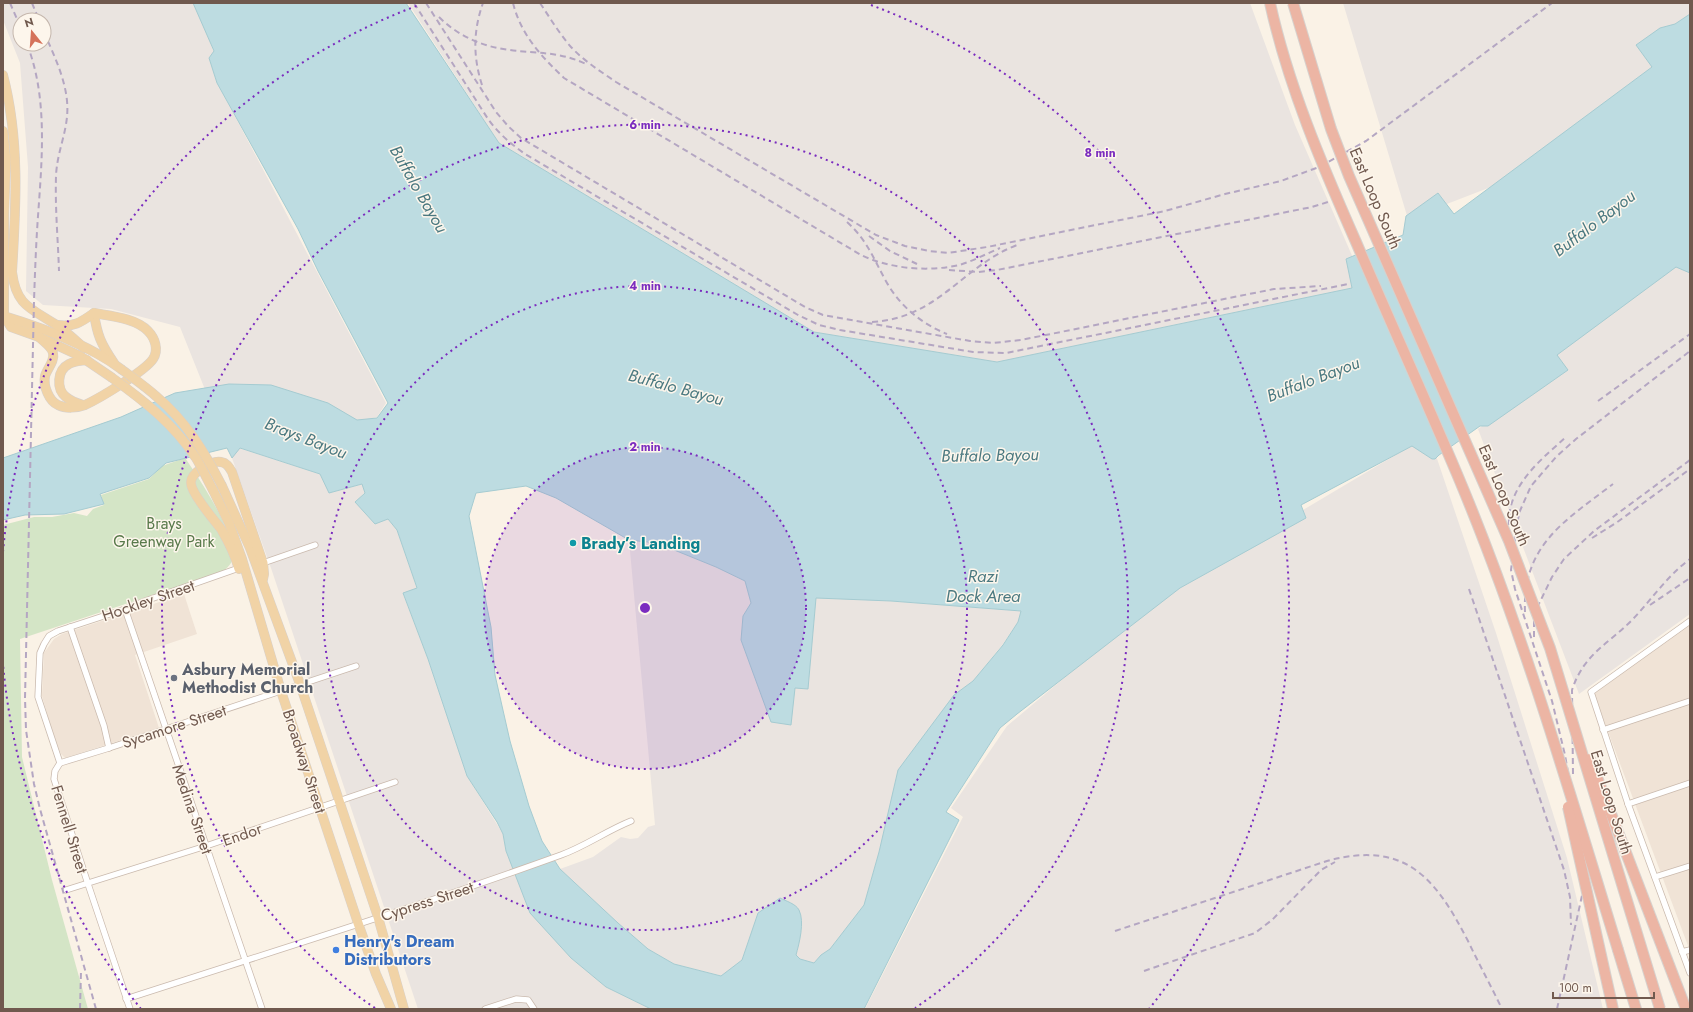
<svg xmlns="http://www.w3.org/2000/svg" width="1693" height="1012" font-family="Jost,sans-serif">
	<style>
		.residential { fill: #f0e3d6 }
		.industrial { fill: #eae4e0; fill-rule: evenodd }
		.green { fill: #d4e5c6 }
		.water { fill: #bddce1; stroke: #a5cbd1; fill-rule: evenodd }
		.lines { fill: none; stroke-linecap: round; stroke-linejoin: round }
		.minor-casing { stroke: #cabaae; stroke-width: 7 }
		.primary-casing { stroke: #d7d1cd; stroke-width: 10 }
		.motorway-casing { stroke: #d7d1cd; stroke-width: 12 }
		.minor { stroke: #fff; stroke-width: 5.5 }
		.primary { stroke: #f1d3a6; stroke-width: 9 }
		.motorway { stroke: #ecb5a4; stroke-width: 10 }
		.rail { stroke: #b4a6c2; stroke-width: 2; stroke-dasharray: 6 4; stroke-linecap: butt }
		.primary-bridge-casing { stroke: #d7d1cd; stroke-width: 10; stroke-linecap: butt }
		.motorway-bridge-casing { stroke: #d7d1cd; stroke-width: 12; stroke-linecap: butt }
		.primary-bridge { stroke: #f1d3a6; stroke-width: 9 }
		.motorway-bridge { stroke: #ecb5a4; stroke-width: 10 }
		.ring { fill: none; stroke: #7b2cbf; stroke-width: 2; stroke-dasharray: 2 4 }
		.culture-dot { fill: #0f9aa8; stroke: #fdf6ec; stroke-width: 1.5 }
		.worship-dot { fill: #6b7280; stroke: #fdf6ec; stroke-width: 1.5 }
		.shop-dot { fill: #3f7fe0; stroke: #fdf6ec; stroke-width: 1.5 }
		.labels { text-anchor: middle; stroke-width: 3; stroke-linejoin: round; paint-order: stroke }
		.street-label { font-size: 16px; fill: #70594e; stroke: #fdf6ec }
		.park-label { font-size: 16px; fill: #597a4b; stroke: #fdf6ec }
		.culture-label { font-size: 16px; font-weight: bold; fill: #0d838f; stroke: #fdf6ec; text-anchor: start }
		.worship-label { font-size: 16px; font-weight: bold; fill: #5b616d; stroke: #fdf6ec; text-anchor: start }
		.shop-label { font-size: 16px; font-weight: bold; fill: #366cbe; stroke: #fdf6ec; text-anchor: start }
		.water-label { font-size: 17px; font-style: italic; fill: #4b7980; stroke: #fdf6ec }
		.centre { fill: #7b2cbf; stroke: #fdf6ec; stroke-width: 2 }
		.ring-label { font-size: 12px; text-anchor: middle; font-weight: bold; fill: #7b2cbf; stroke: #fdf6ec; stroke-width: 3; stroke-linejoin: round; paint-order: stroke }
	</style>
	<rect width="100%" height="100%" fill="#faf2e6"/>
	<g class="residential">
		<path d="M184,594L197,634L135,655L159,728L65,758L61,754L53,734L42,696L44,653L54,639L62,634Z"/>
		<path d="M1690,623V951L1594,694Z"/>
	</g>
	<g class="industrial">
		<path d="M3,3H196L214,53L209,58L218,84L386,403L377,417L355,423L206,392L180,327L111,309L43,305L26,291L28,167L20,63L3,20ZM20,20H44V44H20Z"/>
		<path d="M408,3H1250L1295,125L1364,283L1352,288L997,362L814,332L499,143Z"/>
		<path d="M1343,3H1690V14L1675,24L1660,28L1652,67L1496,185L1408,219Z"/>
		<path d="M1675,260L1690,274V614L1579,694L1478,429L1564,369L1553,352Z"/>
		<path d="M1429,435L1496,633L1567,858L1603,1009H865L963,817L951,808L1007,726L1167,591Z"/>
		<path d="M239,448L320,474L329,493L363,484L365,492L355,502L388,519L397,530L417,589L403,594L428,659L467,776L503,834L506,851L571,958L606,987L651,1009H418L272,571L232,458Z"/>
		<path d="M629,540L657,543L716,567L745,581L751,603L743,616L795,688H808L816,597L891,601L1021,611L1018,622L1003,644L973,681L954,695L879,852L864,905L830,949L821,955L814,963L800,959L796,956L802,927L758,913L742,960L722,976L674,964L648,949L618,923L560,869L593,857L621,837L630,839L638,838L648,827L655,825Z"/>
	</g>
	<path class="green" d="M185,458C199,478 240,538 231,563C229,566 226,569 222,572L20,639L22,757L52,880L88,1009H3V525L34,517H52L74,513L87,516L93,509L104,505L101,495L149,479L162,466Z"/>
	<path class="water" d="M193,3H406L499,143L814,332L997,362L1352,288L1346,259L1403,235L1406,216L1438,193L1454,214L1652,67L1636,45L1660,28L1675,24L1690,14V273L1676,267L1557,355L1568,370L1488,426H1480L1439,455L1435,459H1432L1412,446L1301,505L1306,518L1180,588L1017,714L1000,728L946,812L959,820L864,1009H651L606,987L571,958L530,913L506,851L503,834L497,822L467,776L428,659L403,593L417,588L397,530L388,519L375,524L355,502L365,493L362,484L329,493L320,474L240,448L232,458L227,448L166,463L149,478L100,494L104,504L64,514L25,515L3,520V458L121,417L175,393L229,384L271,385L328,403L357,420L377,418L388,403L318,271L298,229L217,83L209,58L214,51ZM526,486L556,498L629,540L657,543L716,567L745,581L751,603L743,616L741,640L771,722L791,725L795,688L808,689L816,598L891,601L1021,611L1018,622L1003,645L973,681L954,695L898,770L879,852L864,905L830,949L821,955L814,963L800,959L796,955C799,944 805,922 799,910C796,904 786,901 780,898L758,913L742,960L721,976L674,964L648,949L618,923L560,869L542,841L529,806L510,741L495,675L491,627L469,516L476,493Z"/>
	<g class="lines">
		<g class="minor-casing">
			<g id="minor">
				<path d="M263,563L315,545"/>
				<path d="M125,609L262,1009"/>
				<path d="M1690,621L1591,692L1628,804L1690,973"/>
				<path d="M70,627L104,726L109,748"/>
				<path d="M1603,730L1690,701"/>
				<path d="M60,763L109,748L356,666"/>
				<path d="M1628,804L1690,783"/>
				<path d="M1655,877L1690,866"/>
				<path d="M66,890L206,846L395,782"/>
				<path d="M1682,952L1690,950"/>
				<path d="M126,999C271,952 417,907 561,855C586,846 606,831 631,821"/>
				<path d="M130,1009L88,884L54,779L55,771L60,763L38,697L40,653L44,644L49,636L58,631L125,609L145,601L239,568"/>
				<path d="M485,1009L516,999L528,1000L534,1009"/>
			</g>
		</g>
		<g class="primary-casing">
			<g id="primary">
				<path d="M3,75C20,140 16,206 12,272C16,305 30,308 55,324C66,331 75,340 84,348"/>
				<path d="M3,131L6,161L4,215V316L11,327L39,337L80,356L111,377"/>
				<path d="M94,313C97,335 101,344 114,363"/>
				<path d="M4,316C40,327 91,346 121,369"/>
				<path d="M39,337C44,342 52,347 53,353C55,361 47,369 45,376C43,386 49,401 58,405C66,409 77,408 85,405C100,398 145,371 153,359C159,350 155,338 148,331C136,318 110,316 94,313C80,323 74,327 57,325"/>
				<path d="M83,405C76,403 71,401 66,397C56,389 57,370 69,364C74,361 81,361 87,360"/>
				<path d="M222,486L250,548L300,684L378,917L404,1009"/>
				<path d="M213,490L229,523L242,559L281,691L358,923L376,974L391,1009"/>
				<path d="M239,569C235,555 228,541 221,529C214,520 191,493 191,483C190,473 212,460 221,462C227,463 229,467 232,472L263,563L264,574L263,579"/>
			</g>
		</g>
		<g class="motorway-casing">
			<path id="motorway" d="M1618,950L1636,1009"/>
		</g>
		<use href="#minor" class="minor"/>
		<use href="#primary" class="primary"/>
		<use href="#motorway" class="motorway"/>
		<g class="rail">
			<path d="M10,3L20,26"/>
			<path d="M32,3L39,20"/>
			<path d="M414,3L488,119C498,133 511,144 525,154L798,315L819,325L840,330L973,352L1006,353L1348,284"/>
			<path d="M426,3L496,112L508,126L521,138L805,307L823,315L970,341L993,343L1021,340L1274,289L1321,286"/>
			<path d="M513,3C521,35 541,56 564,78L861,255C890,269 929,272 959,265C973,261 986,254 1000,248"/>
			<path d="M540,3C550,18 559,33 571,47C584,61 600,71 616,82L876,235L905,246L929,251L948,253L987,247L1165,211L1225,194L1281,181L1319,167L1366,141L1552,3"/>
			<path d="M439,17C458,36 483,47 510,50C539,54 558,51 586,64"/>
			<path d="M44,32C55,58 70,87 67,117C65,137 57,154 56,176C55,208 58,240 59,271"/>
			<path d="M27,44C48,98 42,159 38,216C36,244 35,272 34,301L25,698L26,730L34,784L40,809L96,1009"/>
			<path d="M482,85C473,57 473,31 483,3"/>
			<path d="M847,222C868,241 874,260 887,283C901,307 922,324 947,334"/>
			<path d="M869,236L890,251L917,264"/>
			<path d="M949,270L978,272L997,270L1312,207L1328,202"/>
			<path d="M872,322C939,318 962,266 1017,245"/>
			<path d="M1598,401L1690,334"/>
			<path d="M1592,538L1616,523L1690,469"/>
			<path d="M1510,545C1509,533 1508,521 1510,510C1516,479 1544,457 1566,437"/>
			<path d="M1469,589L1564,870L1570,897L1571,925"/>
			<path d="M1650,605L1690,578"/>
			<path d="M1525,612C1522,545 1566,520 1613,484"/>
			<path d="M1534,637V614L1552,577L1564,559L1594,531L1690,460"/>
			<path d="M1573,774L1572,690C1584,653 1609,644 1633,619C1652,599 1667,576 1690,559"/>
			<path d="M1115,931L1327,861C1405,840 1435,877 1468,941C1479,964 1491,986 1502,1009"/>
			<path d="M1144,971L1255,933L1272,920L1321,870L1335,862"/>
			<path d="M80,1009L81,971"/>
			<path d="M1557,1009L1583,891L1584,871L1582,854L1565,755L1552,701L1515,589L1511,570L1515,539L1519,513L1531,486L1556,457L1576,439L1690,351"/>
		</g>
		<g class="primary-bridge-casing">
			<g id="primary-bridge">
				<path d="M121,369C133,378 146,387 157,397C186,421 205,453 222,486"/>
				<path d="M111,377C143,400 174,424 196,458C202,468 207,479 213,490"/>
			</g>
		</g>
		<g class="motorway-bridge-casing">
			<g id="motorway-bridge">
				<path d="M1270,3C1288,85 1322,165 1356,242C1389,319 1424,396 1457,474C1522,628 1569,790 1618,950"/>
				<path d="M1293,3L1331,129L1349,176L1509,541L1550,648L1660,1009"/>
				<path d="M1590,759L1686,1009"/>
				<path d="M1568,807L1613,1009"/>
			</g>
		</g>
		<use href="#primary-bridge" class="primary-bridge"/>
		<use href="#motorway-bridge" class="motorway-bridge"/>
	</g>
	<circle cx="645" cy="608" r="161" fill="#7b2cbf" fill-opacity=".12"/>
	<g class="ring">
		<circle cx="645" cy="608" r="161"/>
		<circle cx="645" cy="608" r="322"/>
		<path d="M375 1008A483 483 0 1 1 915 1008"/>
		<path d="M141 1009A644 644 0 0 1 3 664M3 552A644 644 0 0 1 419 5M871 5A644 644 0 0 1 1149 1009"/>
	</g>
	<circle class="culture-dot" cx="573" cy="543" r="4"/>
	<circle class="worship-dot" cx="174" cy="678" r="4"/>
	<circle class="shop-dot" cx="336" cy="950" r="4"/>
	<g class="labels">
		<g class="street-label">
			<text transform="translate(1376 198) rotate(67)" y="6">East Loop South</text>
			<text transform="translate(1505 495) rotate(67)" y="6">East Loop South</text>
			<text transform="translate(148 600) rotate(-19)" y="6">Hockley Street</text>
			<text transform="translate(174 726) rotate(-18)" y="6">Sycamore Street</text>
			<text transform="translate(305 761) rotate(72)" y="6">Broadway Street</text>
			<text transform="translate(1612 802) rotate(73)" y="6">East Loop South</text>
			<text transform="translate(193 809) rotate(71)" y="6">Medina Street</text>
			<text transform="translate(70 829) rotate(73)" y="6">Fennell Street</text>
			<text transform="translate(242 834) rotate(-19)" y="6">Endor</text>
			<text transform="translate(427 901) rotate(-18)" y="6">Cypress Street</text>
		</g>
		<g class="park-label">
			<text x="164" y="529">Brays<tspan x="164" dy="18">Greenway Park</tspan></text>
		</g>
		<g class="culture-label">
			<text x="581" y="549">Brady’s Landing</text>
		</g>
		<g class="worship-label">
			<text x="182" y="675">Asbury Memorial<tspan x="182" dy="18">Methodist Church</tspan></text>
		</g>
		<g class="shop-label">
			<text x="344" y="947">Henry's Dream<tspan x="344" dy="18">Distributors</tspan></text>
		</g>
		<g class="water-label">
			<text transform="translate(419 189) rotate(60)" y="6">Buffalo Bayou</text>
			<text transform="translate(1594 223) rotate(-37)" y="6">Buffalo Bayou</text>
			<text transform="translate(1313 379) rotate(-21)" y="6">Buffalo Bayou</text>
			<text transform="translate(676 387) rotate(15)" y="6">Buffalo Bayou</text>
			<text transform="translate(306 438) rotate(21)" y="6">Brays Bayou</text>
			<text transform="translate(990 455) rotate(-1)" y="6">Buffalo Bayou</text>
			<text x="983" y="582">Razi<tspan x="983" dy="20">Dock Area</tspan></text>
		</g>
	</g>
	<circle cx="645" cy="608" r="6" class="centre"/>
	<g class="ring-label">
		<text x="645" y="129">6 min</text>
		<text x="1100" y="157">8 min</text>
		<text x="645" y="290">4 min</text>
		<text x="645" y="451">2 min</text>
	</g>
	<rect width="1693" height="1012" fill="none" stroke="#70594e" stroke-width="8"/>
	<g transform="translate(32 32) rotate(343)"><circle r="19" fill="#fdf6ec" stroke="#c5b7ad"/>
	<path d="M0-3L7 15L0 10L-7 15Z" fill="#d5725a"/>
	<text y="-6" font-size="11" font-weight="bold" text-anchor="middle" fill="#70594e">N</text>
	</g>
	<path d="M1553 992v6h101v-6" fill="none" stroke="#70594e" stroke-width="2"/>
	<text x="1559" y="992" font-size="12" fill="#70594e" stroke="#fdf6ec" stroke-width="3" paint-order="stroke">100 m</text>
</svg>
